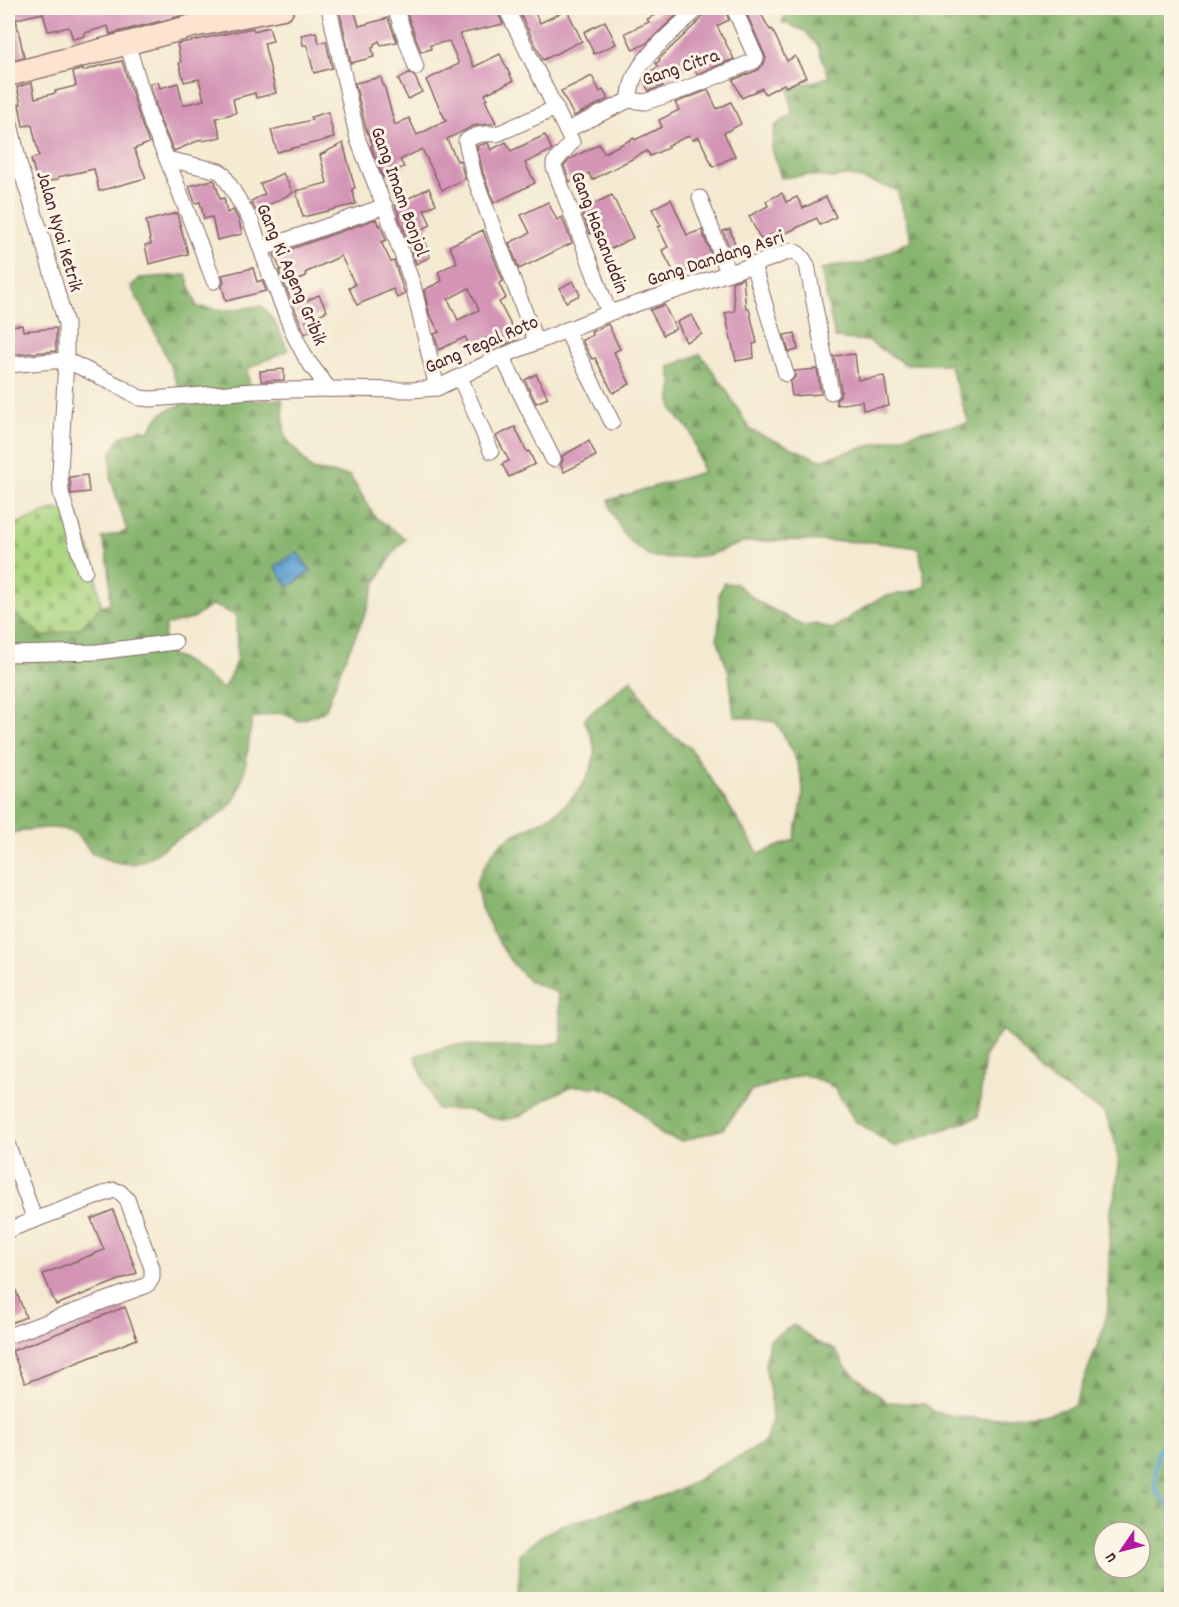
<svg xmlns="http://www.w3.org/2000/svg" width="1179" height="1607" font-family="Dekko,sans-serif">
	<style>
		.forest { fill: url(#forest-firs); stroke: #696a4d; stroke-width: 1.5; fill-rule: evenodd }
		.cemetery { fill: url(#cemetery-stones); stroke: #7a7a56; stroke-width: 1.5 }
		.water { fill: url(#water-waves); stroke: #53607e; stroke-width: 1.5 }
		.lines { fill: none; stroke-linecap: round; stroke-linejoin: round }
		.stream { stroke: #5ca0d1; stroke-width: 4 }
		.building { fill: #d394b6; fill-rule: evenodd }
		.street-casing { stroke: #866665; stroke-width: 17 }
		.secondary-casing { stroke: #866665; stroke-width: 25 }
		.street { stroke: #fff; stroke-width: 15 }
		.secondary { stroke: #fde4d1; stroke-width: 22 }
		.labels { text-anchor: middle; stroke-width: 6; stroke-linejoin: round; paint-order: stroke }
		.street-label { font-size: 20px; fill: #4a1f2b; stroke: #fcf5e5 }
	</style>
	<defs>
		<pattern id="forest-firs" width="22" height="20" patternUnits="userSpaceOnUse" patternTransform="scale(1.5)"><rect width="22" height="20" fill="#88b66f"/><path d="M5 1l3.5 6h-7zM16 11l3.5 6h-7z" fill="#71935b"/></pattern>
		<pattern id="cemetery-stones" width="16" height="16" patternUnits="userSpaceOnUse" patternTransform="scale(1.5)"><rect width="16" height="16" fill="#abd581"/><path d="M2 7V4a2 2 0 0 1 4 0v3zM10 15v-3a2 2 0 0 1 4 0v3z" fill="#95b670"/></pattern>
		<pattern id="water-waves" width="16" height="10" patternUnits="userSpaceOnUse" patternTransform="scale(1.5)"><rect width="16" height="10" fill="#5ca0d1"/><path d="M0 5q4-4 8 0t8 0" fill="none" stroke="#4e82aa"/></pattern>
	</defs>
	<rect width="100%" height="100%" fill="#fcf5e5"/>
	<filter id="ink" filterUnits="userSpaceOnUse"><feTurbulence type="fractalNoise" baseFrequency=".0167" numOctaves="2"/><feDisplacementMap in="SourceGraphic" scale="12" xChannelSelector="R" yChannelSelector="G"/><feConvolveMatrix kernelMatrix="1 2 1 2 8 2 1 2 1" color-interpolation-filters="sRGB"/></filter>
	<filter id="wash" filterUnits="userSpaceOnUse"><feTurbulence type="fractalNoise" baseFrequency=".008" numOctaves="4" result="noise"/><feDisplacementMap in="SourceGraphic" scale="24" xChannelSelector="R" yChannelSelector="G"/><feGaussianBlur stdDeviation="1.35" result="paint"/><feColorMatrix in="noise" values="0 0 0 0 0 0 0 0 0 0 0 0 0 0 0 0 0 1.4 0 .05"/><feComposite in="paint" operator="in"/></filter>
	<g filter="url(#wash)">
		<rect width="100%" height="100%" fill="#f4ead1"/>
		<g class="forest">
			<path d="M780,8H1171V1599L523,1600L519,1592L520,1553L540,1537L562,1525L665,1495L687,1486L719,1466L742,1456L765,1442L772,1419L770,1392L765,1365L769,1340L794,1325L816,1342L835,1350L846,1368L887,1402L925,1404L935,1412L954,1416L981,1419L1049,1414L1074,1406L1102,1333L1108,1308L1110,1213L1116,1190L1119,1164L1114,1137L1105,1113L1041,1074L1027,1055L1002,1030L985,1055L978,1117L895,1147L855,1121L835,1089L825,1082L802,1074L750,1092L723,1129L682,1141L662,1135L643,1115L623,1097L611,1091L599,1087L573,1086L549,1097L526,1113L514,1118L501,1120L469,1110L436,1109L415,1056L453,1045L532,1047L562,1042L558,993L529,981L512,963L499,943L481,908L476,883C481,873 490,854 497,847C510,834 530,828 546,819C570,805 598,775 594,745C592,736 587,727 584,719L631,679C641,694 651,714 663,727C671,736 682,740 690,748L725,800L759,854L794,840C797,825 802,809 803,793C804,769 788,742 776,722L734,716L729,673L717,638L720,616L719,594L724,583L736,584L757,601L803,626L816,624L832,629L875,601L886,596L910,592L926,586L919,548L874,542L789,540L744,542L709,555L675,558L651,557L633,544L623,533L612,512L609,500L703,472L690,430L680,420L672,409L671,397L673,385L669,367L700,354L724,386L750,430L820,460L925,430L969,423L949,364H905L868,341L835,338L821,270L838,265L864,264L912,240L897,190L858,178L846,176L832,178L806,175L781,178L772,148L775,126L792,115L789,89L829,77L818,46L805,31L782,22L785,16ZM1104,1532H1140V1568H1104Z"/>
			<path d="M186,275L197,307L226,310L262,306L274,321L288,350L247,369L252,401L282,399L285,437L312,470L350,476L375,517L406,539L395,550L376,582L367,610L342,666L325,711L299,721C277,709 275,713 252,719C248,745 247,770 237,795C227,817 190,831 171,843C158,851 146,863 131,864C117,864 104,858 91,853C87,846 83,840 77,835C60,822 26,830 8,834V605L10,610L80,628L101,606L110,603C111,578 110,563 102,538L127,531L111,479V454L120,437L142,429L149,432C156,416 164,410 181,405L178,385L166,356L145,312L131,287L140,278ZM212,605L236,615L237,658L232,672L223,689L186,662L167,653L164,637L166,625L192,619Z"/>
		</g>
		<path class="cemetery" d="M55,509L77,515L93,560L101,606L80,628L44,637L10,610L8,605V527Z"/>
		<path class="water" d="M297,552L311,571L288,587L275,567Z"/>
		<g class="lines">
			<path class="stream" d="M1172,1427L1157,1453L1155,1490L1172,1509"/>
		</g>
		<g id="blocks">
			<g class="building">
				<path d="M8,8H45L46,9L53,8H61L62,9L94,8L96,13L117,8L118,12L135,8H204V10L110,34L108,26L85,33V36L73,39L69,27L48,31L43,13L16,19L24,57L8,61Z"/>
				<path d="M405,8H496L503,24L460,34L474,67L500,54L513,81L485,94L487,99L485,100L496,123L473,126L447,139L457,161L460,160L465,179L442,190L422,149L400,160L404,167L383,177L371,146L373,145L366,129L355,83L381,77L383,86L384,85L395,125L409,118L417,135L446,121L426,80L459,64L449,41L430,45L431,49L421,52Z"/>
				<path d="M517,8H537L533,9L540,23L567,10L582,41L543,60Z"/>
				<path d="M656,8H684L647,43L633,50L625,33L649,22L647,19L659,13Z"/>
				<path d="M701,8H724L729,20L717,26L734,59L697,74L693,65L661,81L663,86L649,91L644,81L645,77L648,73L658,67L656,63L660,61L659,59L700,20L702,16Z"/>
				<path d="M744,8H758L770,30L772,29L787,61L795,56L806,77L786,87L784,84L765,94L762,88L742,98L733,80L758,70L764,63L766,58Z"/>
				<path d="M354,9L359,26L388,18L397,42L381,45L379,41L374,44V47L372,48L374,57L351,63L340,13Z"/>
				<path d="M605,21L616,44L594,54L584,32Z"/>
				<path d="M269,27L273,41L264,43L276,93L256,98L255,93L233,99L236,113L216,118L221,137L203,141L202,139L174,151L161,122L150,84L158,82L160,88L178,83L183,105L204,100L199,79L184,82L179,63L181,62L177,44L253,28L254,31Z"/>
				<path d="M316,32L319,43L326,41L332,68L314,73L307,45H303L301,35Z"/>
				<path d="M122,61L143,128L149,143L134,149L146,178L99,191L94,169L58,177V179L38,185L31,159L39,156L32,125L23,126L19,104H21L17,87L32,83L35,98L56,93L55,91L76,86L73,72L83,69V71L99,66Z"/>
				<path d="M409,73L415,77L422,92L408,99L398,79Z"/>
				<path d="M592,76L600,92L603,90L608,99L574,116L561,91Z"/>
				<path d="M708,90L717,109L731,102L741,124L724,133L735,156L713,167L699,137L692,140L690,135L667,146L668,148L650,156L647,151L592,180L589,173L570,182L564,166L570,159L599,144L604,153L634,138L635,140L662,127L659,120L679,110L675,103Z"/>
				<path d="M328,112L334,138L277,152L271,130L312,120L311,117Z"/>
				<path d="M545,135L552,150L525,163L535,183L494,203L483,173L477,146L488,143L491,150L506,142L511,151Z"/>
				<path d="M343,143L355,188L352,189L356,204L303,217L296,191L327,183L320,155Z"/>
				<path d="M283,173L293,193L256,211L251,201L265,194L260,184Z"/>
				<path d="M213,180L215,181L220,199L224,198L227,213L233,210L239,220L242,234L217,240L212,217L204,219L200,202L195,203L189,186Z"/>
				<path d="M429,188L436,204L424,210L431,225L420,230L430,257L416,264L412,252H413L407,238L398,215H399L395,205Z"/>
				<path d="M782,193L786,202L797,197L803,208L826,197L836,217L820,225L817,218L782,235L780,230L761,240L749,216L768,206L766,201Z"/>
				<path d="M612,195L633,238L606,251L596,231L590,234L581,210Z"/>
				<path d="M671,199L687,235L702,230L713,260L701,264L676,276L662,250L668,247L658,227L661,226L652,209Z"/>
				<path d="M548,202L557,220L562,217L572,243L519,269L509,243L530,233L521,215Z"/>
				<path d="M177,213L188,254L149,264L145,245L151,244L146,221Z"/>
				<path d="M376,219L378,225L380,224L386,240L381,242L391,262L394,261L405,294L397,298L393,289L357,305L349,288L355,285L341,256L305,273L306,276L294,282L304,302L319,295L327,311L306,321L311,331L305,334L279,271L281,270L274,255Z"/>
				<path d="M730,229L738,253L732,255L723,231Z"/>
				<path d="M483,230L503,281L499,284L506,298L499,302L518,339L492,350L486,339L470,347L465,337L439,350L434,334L439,332L429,313L424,290L442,281L438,272L457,262L449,246ZM469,288L479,310L458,320L448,299Z"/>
				<path d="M253,268L257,282L262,280L266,291L226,301L222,286L224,282L222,275Z"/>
				<path d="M743,278L746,309L749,308L757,343L753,344L754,358L736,361L725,313L735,311L732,282Z"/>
				<path d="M573,281L580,295L566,302L560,288Z"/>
				<path d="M664,305L676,329L663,335L650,310Z"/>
				<path d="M692,315L702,334L686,342L677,322Z"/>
				<path d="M608,324L620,349L614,352L630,384L613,393L595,358L592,359L582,340L593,335L591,332Z"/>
				<path d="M22,325L23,331L56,328V351L8,355V326Z"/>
				<path d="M795,333L798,350L789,352L784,335Z"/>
				<path d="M855,354L858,380L884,376L889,406L863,410L862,401L837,405L836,400L840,396L841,390L834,356Z"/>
				<path d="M284,369V380L261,381L260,371Z"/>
				<path d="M817,369L821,394L792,396L790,382L795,377V371Z"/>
				<path d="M536,374L548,398L536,403L525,380Z"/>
				<path d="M515,427L527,452L529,451L535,464L509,477L502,464L509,461L496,436Z"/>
				<path d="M589,441L596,456L564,472L561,465L563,460L562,456Z"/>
				<path d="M87,475L89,492L71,494L70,477Z"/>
				<path d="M113,1210L137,1273L56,1305L43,1274L104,1250L91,1219Z"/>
				<path d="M8,1270L26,1317L8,1324Z"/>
				<path d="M125,1307L137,1339L25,1383L12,1351Z"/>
			</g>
		</g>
	</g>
	<g filter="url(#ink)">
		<use href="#blocks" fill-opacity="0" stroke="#866665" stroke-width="1.5"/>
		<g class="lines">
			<g class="street-casing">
				<g id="street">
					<path d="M329,8L358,140L387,213L413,285L437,388"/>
					<path d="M395,8L416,67"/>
					<path d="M506,8L572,142L554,163V167L609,313"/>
					<path d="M127,43L152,125L167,159L219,171L223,174L251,221L269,272L295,337L307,360L329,389"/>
					<path d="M629,100C630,94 631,87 633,81C640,58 675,29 693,13"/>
					<path d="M8,115L20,167L41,234L66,324V360L60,473L61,493L85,571"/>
					<path d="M567,130L629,100L645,102L683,90L754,61L756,58L734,8"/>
					<path d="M167,159L214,281"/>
					<path d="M700,198L728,273"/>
					<path d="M261,249L385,206"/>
					<path d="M753,265L786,374"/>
					<path d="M566,330L612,422"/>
					<path d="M536,342L474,176L466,141C474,134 486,133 497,134L556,108"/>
					<path d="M502,356L553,459"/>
					<path d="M8,365L66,360L121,387L140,398L151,399L253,391L329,389L411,390L437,388L502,356L609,313L753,265L791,251C800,252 802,258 807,265L831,392"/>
					<path d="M460,377L491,451"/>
					<path d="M8,654L97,652L175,642"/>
					<path d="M8,1146L35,1220"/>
					<path d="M8,1230L114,1190L120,1192L127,1199L152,1268V1278L149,1283L145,1286L8,1336"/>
				</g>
			</g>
			<g class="secondary-casing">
				<path id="secondary" d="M8,75L193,26L283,8"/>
			</g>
			<use href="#street" class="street"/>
			<use href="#secondary" class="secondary"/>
		</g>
	</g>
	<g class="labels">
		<g class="street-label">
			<text transform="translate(680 66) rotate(-19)" y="7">Gang Citra</text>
			<text transform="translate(401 191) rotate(70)" y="7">Gang Imam Bonjol</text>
			<text transform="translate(61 231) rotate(74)" y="7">Jalan Nyai Ketrik</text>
			<text transform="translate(601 232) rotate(69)" y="7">Gang Hasanuddin</text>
			<text transform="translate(715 257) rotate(-18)" y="7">Gang Dandang Asri</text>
			<text transform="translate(293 274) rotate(67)" y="7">Gang Ki Ageng Gribik</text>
			<text transform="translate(481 343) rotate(-23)" y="7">Gang Tegal Roto</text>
		</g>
	</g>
	<rect width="1179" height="1607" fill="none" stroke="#fcf5e5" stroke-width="30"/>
	<g transform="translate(1122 1550) rotate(235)"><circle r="28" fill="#fcf5e5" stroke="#b59f9b" stroke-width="1.5"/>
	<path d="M0-4.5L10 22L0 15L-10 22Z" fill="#b5179e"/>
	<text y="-9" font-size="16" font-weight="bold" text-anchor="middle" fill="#4a1f2b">U</text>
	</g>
</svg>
